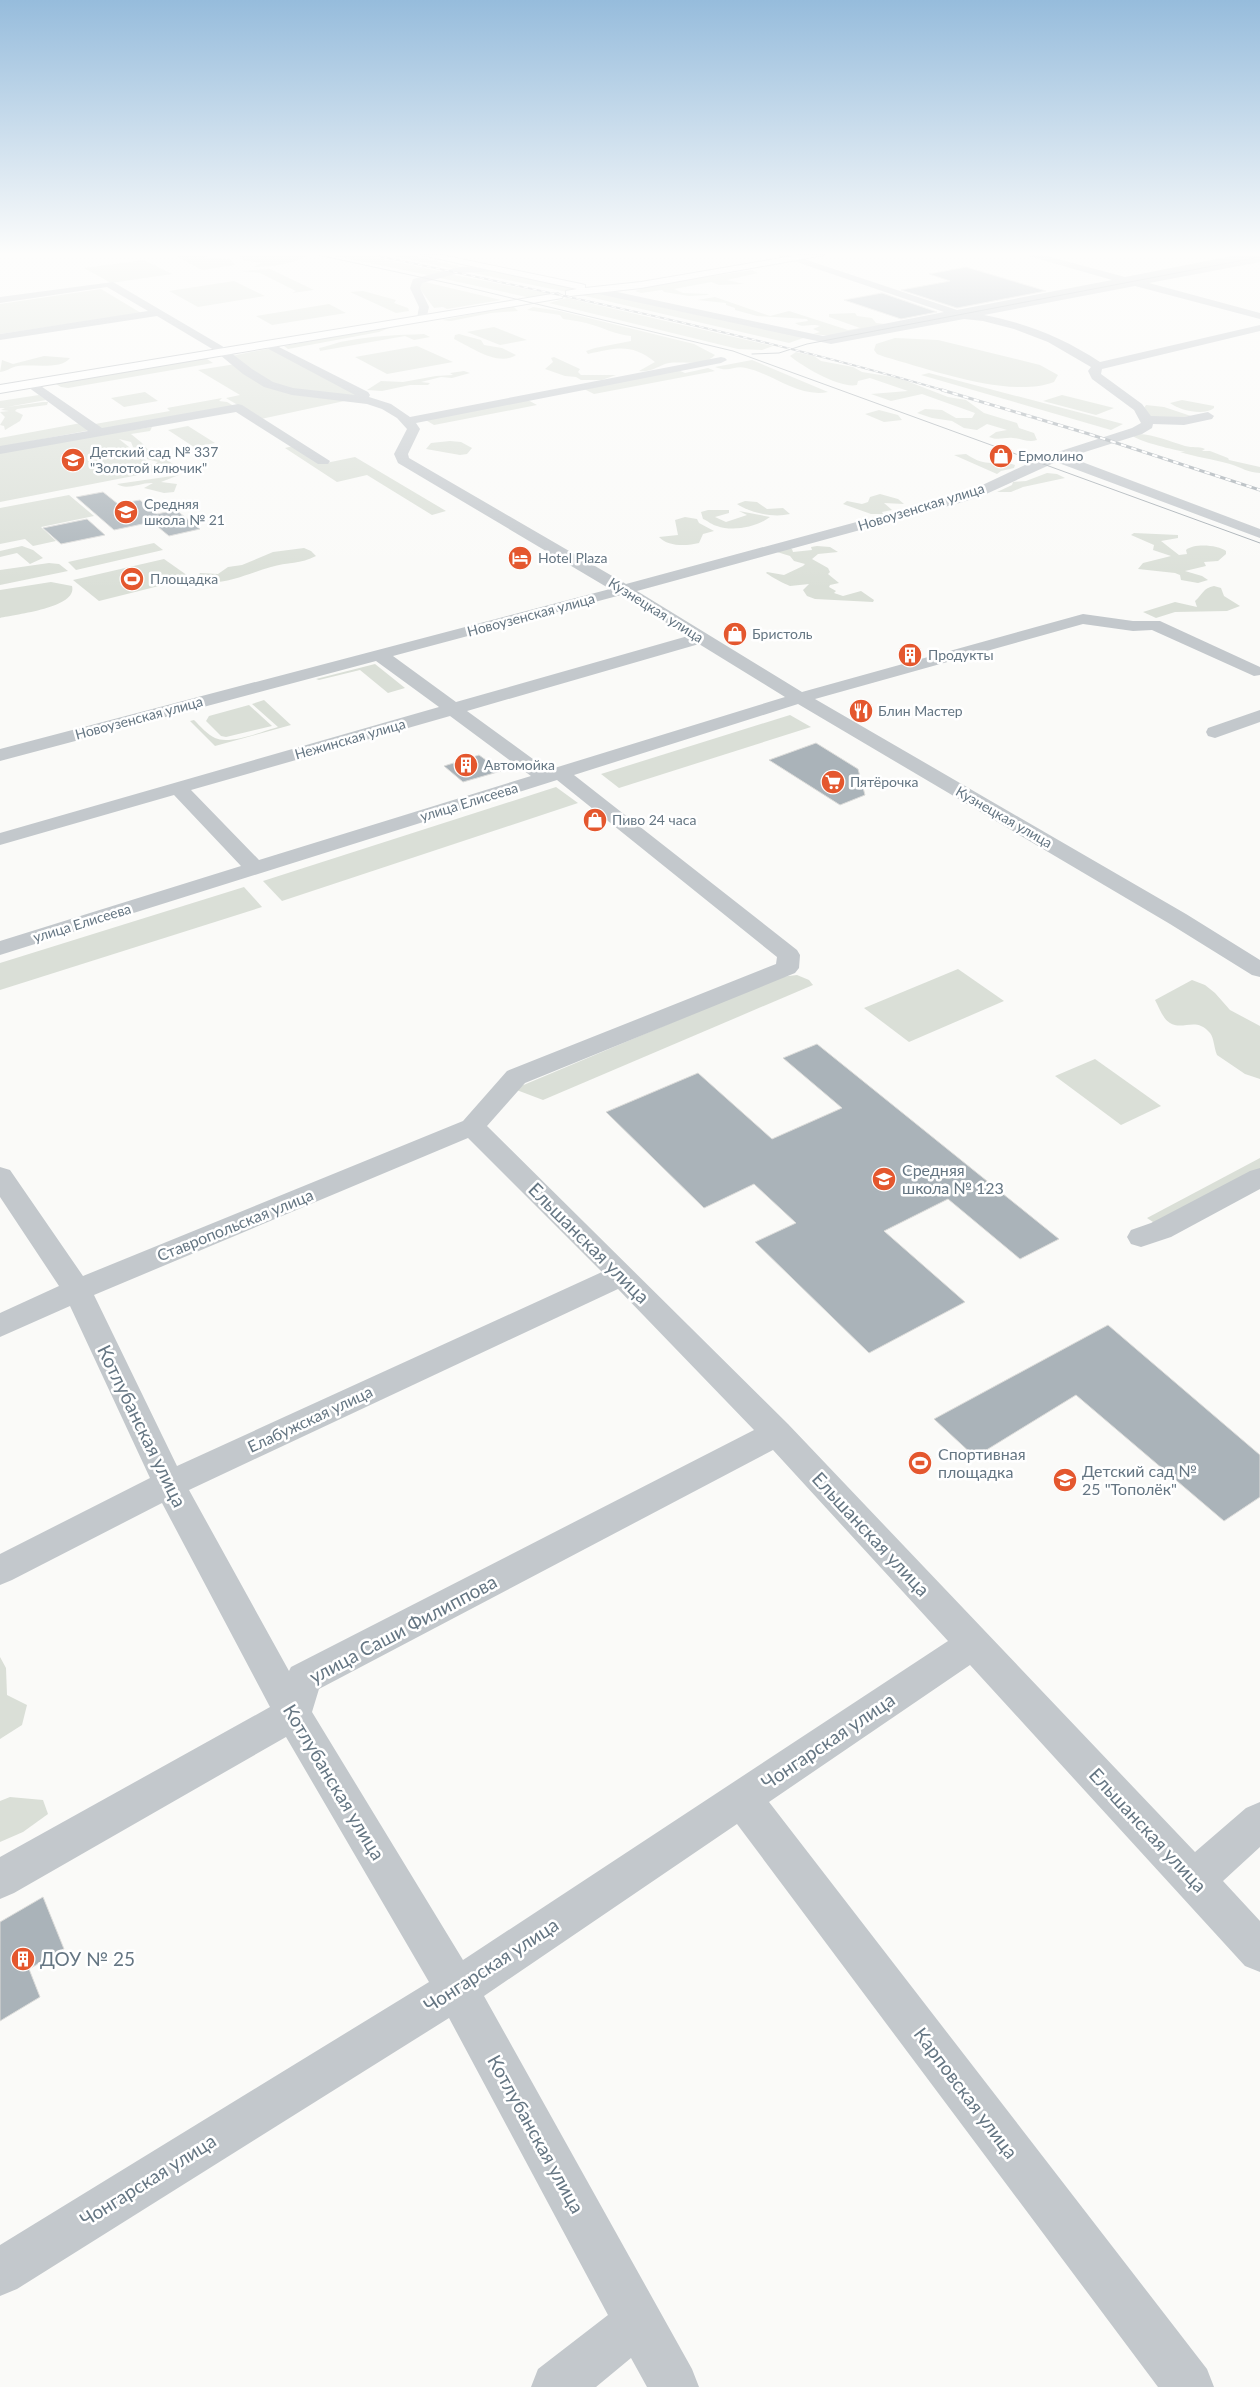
<svg xmlns="http://www.w3.org/2000/svg" width="1260" height="2387" font-family="Lato,sans-serif">
	<style>
		.green { fill: #dadfd7 }
		.building { fill: #aab3b9; stroke: #dcdcda }
		.lines { fill: none; stroke-linecap: round; stroke-linejoin: round }
		.major-casing { stroke: #b5babe; stroke-width: 2 }
		.minor { fill: #c3c8cc; fill-rule: evenodd }
		.major { fill: #fff; fill-rule: evenodd }
		.tram { stroke: #a2aab0; stroke-width: 1 }
		.rail-far1-casing { stroke: #a2aab0; stroke-width: 2 }
		.rail-casing { stroke: #a2aab0; stroke-width: 3 }
		.rail-far1 { stroke: #fff; stroke-width: 1; stroke-dasharray: 4.5; stroke-linecap: butt }
		.rail { stroke: #fff; stroke-width: 2; stroke-dasharray: 5.5; stroke-linecap: butt }
		.labels { text-anchor: middle; stroke-width: 5; stroke-linejoin: round; paint-order: stroke }
		.far-poi-label { font-size: 14px; fill: #657683; stroke: #fff; text-anchor: start }
		.far-street-label { font-size: 14px; fill: #657683; stroke: #fff }
		.poi-label { font-size: 16px; fill: #657683; stroke: #fff; text-anchor: start }
		.street-label { font-size: 16px; fill: #657683; stroke: #fff }
		.near-street-label { font-size: 19px; fill: #657683; stroke: #fff }
		.near-poi-label { font-size: 19px; fill: #657683; stroke: #fff; text-anchor: start }
	</style>
	<rect width="100%" height="100%" fill="#fafaf8"/>
	<g class="green">
		<path d="M174,255H208L207,258L230,259L235,265L202,270Z"/>
		<path d="M245,255H307L308,256C291,264 272,267 254,267L261,263L243,260L240,256Z"/>
		<path d="M366,255L443,272L428,275L334,256Z"/>
		<path d="M388,255H410L459,266L454,269Z"/>
		<path d="M144,260L172,274L111,283L84,268Z"/>
		<path d="M270,269L314,290L292,293L296,291L260,273L241,271Z"/>
		<path d="M752,270L758,273L727,280L744,284L719,285L711,282L674,289L683,293L709,294L707,295L689,296L664,292L662,290L641,293L635,291L649,286Z"/>
		<path d="M464,271H492L575,289L567,292Z"/>
		<path d="M450,274L546,293L552,295L536,299L440,278Z"/>
		<path d="M234,281L265,296L198,307L169,291Z"/>
		<path d="M425,282L501,300L447,309L443,307L434,308L420,289L419,283Z"/>
		<path d="M101,289L141,313L0,334V304Z"/>
		<path d="M363,291L396,300L394,303L408,308L409,311L396,313L350,292Z"/>
		<path d="M593,292L806,337L789,343L572,293Z"/>
		<path d="M715,297L770,316L789,311L848,330L860,328L829,317V314L855,313L857,316L872,318L876,323L885,324L832,336L813,334L820,332L813,329L820,326C812,323 803,329 795,323L808,321L807,319L757,316L735,310V308L726,305V303L697,300Z"/>
		<path d="M567,298L773,346L762,350L738,349L549,303Z"/>
		<path d="M329,304L346,313L272,325L256,316Z"/>
		<path d="M509,307H514L518,311L491,313L451,321L442,320Z"/>
		<path d="M533,307L560,311L694,344L715,355C704,367 684,361 669,363C659,365 651,373 639,371L655,362C631,343 616,348 588,354L586,351L595,348L631,341V336C616,335 602,327 586,323C579,321 570,320 563,319L560,315L527,310Z"/>
		<path d="M387,327L389,328L379,332L288,349L284,346Z"/>
		<path d="M494,327L527,340L500,345L467,332Z"/>
		<path d="M424,334L430,337L414,340L405,336L320,351L319,348C329,346 337,342 346,341C371,336 398,335 424,334Z"/>
		<path d="M459,334L481,340L484,345L502,348L516,355C498,367 471,347 454,339L455,335Z"/>
		<path d="M895,338L938,340L1040,365L1058,375L1054,382C1010,399 929,369 885,357L877,354L874,350L876,344Z"/>
		<path d="M417,346L453,362L387,374L355,357Z"/>
		<path d="M272,348L363,397L261,419L226,398L240,395L198,370L242,363L231,356Z"/>
		<path d="M796,352L814,356L821,361L853,367L862,372L899,378L948,397L966,400L984,413L1017,423L1019,428L1034,433L1037,440C1028,443 1021,438 1013,438C1004,437 999,441 989,437L996,432L1007,430L987,424L977,430L964,428L952,421L932,418L917,413L925,409L942,410L956,418H972L975,413L922,394L891,401L871,394L908,391L870,378L858,381L857,385C841,389 803,367 790,356Z"/>
		<path d="M44,356L70,358C61,370 33,364 18,366C11,367 8,371 0,372L2,360L13,364Z"/>
		<path d="M554,357L580,369L578,372L581,375H616L602,380H581L576,377L565,376L545,369L553,362L551,358Z"/>
		<path d="M199,359H207L213,363L68,388L61,387L56,384Z"/>
		<path d="M752,360L828,392C799,398 773,374 746,368C734,365 730,373 715,367Z"/>
		<path d="M708,368L715,371L594,394L582,388L678,370L685,373Z"/>
		<path d="M464,371L470,373L452,378L441,377L421,382L430,383L428,385H410L382,391L367,390L381,381L403,382L436,376L453,375L450,373Z"/>
		<path d="M929,373L1123,424L1111,430L921,375Z"/>
		<path d="M145,392L158,401L124,407L111,398Z"/>
		<path d="M39,395L46,400L7,407L43,402H48L47,405L17,409L15,411L23,415L20,421L5,430L4,426L0,425L5,417L0,412L9,411L1,410L5,408H0V401Z"/>
		<path d="M1062,395L1114,408L1096,415L1043,401Z"/>
		<path d="M222,398L219,401L227,402L234,406L97,431L95,424L170,411L167,408Z"/>
		<path d="M526,399L537,405L434,425L424,419Z"/>
		<path d="M1182,400L1214,406V408C1205,416 1180,411 1170,403Z"/>
		<path d="M1146,405L1164,407L1191,416L1170,419H1153L1144,408Z"/>
		<path d="M879,410L898,415L902,420L884,422L865,414Z"/>
		<path d="M81,423L91,430L0,447V438Z"/>
		<path d="M188,426L215,443L194,447L168,430Z"/>
		<path d="M152,427L150,431L131,434L142,443L155,458H165L174,465L157,466L155,464L158,462L147,459V456L133,447L131,442L119,439L159,471L0,502V450Z"/>
		<path d="M1139,434C1155,435 1169,441 1185,446C1193,448 1198,446 1205,449L1202,451H1210L1228,458L1229,460L1260,467V473C1246,472 1243,468 1230,464C1212,459 1196,457 1180,452H1185C1175,450 1140,442 1133,436Z"/>
		<path d="M450,441L461,442L472,448L467,454L460,455L426,449L431,443Z"/>
		<path d="M293,446L321,464L355,457L446,511L432,515L367,475L337,482L285,448Z"/>
		<path d="M966,454C990,470 994,458 1015,465L1014,468L1001,471L997,474L954,455Z"/>
		<path d="M1047,473L1057,474L1065,478L1023,487L1011,492H997L1012,485L1013,482L1026,481Z"/>
		<path d="M179,475L161,482L177,484L174,492L164,493L144,488L153,483C141,482 127,491 117,484Z"/>
		<path d="M880,494L898,499L904,504L884,503L892,510L882,512L883,514H871L843,504L847,501L862,504L868,502L870,497Z"/>
		<path d="M69,495L94,516L41,527L56,541L33,546L25,539L0,544V508Z"/>
		<path d="M745,501L757,502L767,509L783,508L790,514C773,518 751,513 737,504Z"/>
		<path d="M708,510H729V513L715,517L726,522L747,515L739,511L770,517C757,527 733,532 717,526C712,525 708,521 703,519L701,512Z"/>
		<path d="M685,517L697,519L699,523L714,531L703,534L699,543C687,546 668,547 659,537L678,535L675,520Z"/>
		<path d="M1134,533L1178,535V538L1161,541L1179,555L1187,554L1186,550C1194,543 1218,545 1226,551V554L1218,561L1204,562L1206,566L1185,571L1202,576L1208,580L1198,583L1181,580L1180,575L1175,573L1138,569L1143,563L1171,556L1153,550L1154,545L1131,535Z"/>
		<path d="M154,543L163,550L76,570L68,562Z"/>
		<path d="M22,546L33,550L43,558L30,564L17,553L0,557V551Z"/>
		<path d="M817,546L830,547L838,552L818,554L812,559L828,568L830,572L828,574L839,583L830,585L829,587L836,591L834,593L843,596L861,591L874,600L873,602L815,599L807,596L803,590L809,584L790,586C783,583 773,578 766,573L767,572L784,575L803,566L805,564L794,561L790,556L777,552L783,549H792L793,552L812,550L811,547Z"/>
		<path d="M304,548L311,551L316,556C301,564 287,562 271,567C249,573 226,585 203,582L198,577L200,573L218,574L228,567L242,565L273,552Z"/>
		<path d="M164,559L191,578L99,601L73,580Z"/>
		<path d="M49,563L59,564L68,571L0,585V570Z"/>
		<path d="M51,582L72,586C78,608 16,614 0,618V590Z"/>
		<path d="M1214,586L1221,588L1224,596L1240,606L1227,611L1175,612L1156,618L1143,612L1175,602L1197,607L1195,601C1203,594 1203,588 1214,586Z"/>
		<path d="M375,664L405,688L388,693L360,670L319,680L316,679Z"/>
		<path d="M264,700L291,725L215,746L190,721L194,720C200,726 208,735 215,738C230,745 263,731 278,727L252,704Z"/>
		<path d="M249,705L272,726L226,737L221,736L206,721L209,716Z"/>
		<path d="M790,715L811,727L619,788L601,774Z"/>
		<path d="M556,787L578,803L282,901L263,881Z"/>
		<path d="M244,887L262,907L0,990V963Z"/>
		<path d="M958,969L1004,1001L909,1042L864,1008Z"/>
		<path d="M797,975L809,980L813,985L543,1100L514,1089L780,977Z"/>
		<path d="M1192,980L1205,985L1215,993L1230,1010L1260,1026V1079L1245,1074L1217,1055C1214,1048 1214,1038 1210,1033C1196,1016 1183,1031 1170,1023C1162,1018 1159,1007 1155,1000Z"/>
		<path d="M1095,1059L1161,1106L1121,1125L1055,1076Z"/>
		<path d="M1260,1158V1169L1156,1224L1147,1218Z"/>
		<path d="M0,1657L6,1668L7,1695L27,1705L22,1725L0,1739Z"/>
		<path d="M10,1797L43,1800L48,1814L23,1832L0,1842V1801Z"/>
	</g>
	<g class="building">
		<path d="M966,267L1046,291L957,308L901,290L950,281L929,274Z"/>
		<path d="M882,293L937,312L901,319L844,300Z"/>
		<path d="M103,492L118,504L140,500L157,514L176,510L200,529L169,536L152,522L114,530L76,497Z"/>
		<path d="M87,519L105,535L61,544L43,528Z"/>
		<path d="M816,743L858,769L865,795L840,805L769,760Z"/>
		<path d="M479,755L501,771L463,782L444,766Z"/>
		<path d="M817,1044L1059,1239L1020,1259L948,1199L884,1231L965,1302L869,1353L755,1242L796,1223L754,1184L704,1208L606,1112L698,1073L772,1139L842,1108L783,1058Z"/>
		<path d="M1108,1325L1260,1455V1497L1224,1521L1076,1395L975,1457L934,1419Z"/>
		<path d="M43,1897L64,1949L29,1969L40,1997L0,2021V1922Z"/>
	</g>
	<g class="lines">
		<g class="major-casing">
			<g id="major">
				<path d="M421,255H442L581,284L585,285V288L641,282L799,255H824L641,288L570,296L566,295V291L577,289Z"/>
				<path d="M558,293L563,296L562,298L0,393V385Z"/>
			</g>
		</g>
		<g class="minor">
			<path d="M776,255H792L957,310L1112,280L1025,255H1043L1125,277L1237,255L1260,256V262L1149,283L1260,313V319L1135,286L984,315C1026,323 1064,338 1100,362L1260,325V331L1102,369L1101,374L1142,404L1151,416L1184,417L1208,412L1214,416L1212,419L1184,425L1153,424L1152,428L1142,434L1069,457L1260,529V538L1056,462L984,495L963,502L637,591L802,692L1083,614L1133,621H1160L1260,667V675L1254,676L1152,630L1133,631L1083,624L815,699L1186,914L1260,960V977L1252,975L1170,924L798,704L574,775L797,950L800,955L799,968L795,973L525,1083L487,1126L788,1424L1195,1852L1246,1808L1260,1802V1847L1223,1881L1260,1921V1972L1245,1966L970,1665L769,1802L1207,2369L1214,2387H1158L737,1824L484,1996L692,2369L699,2387H647L631,2358L596,2387H531L538,2369L608,2315L449,2018L17,2289L0,2296V2245L429,1982L286,1737L14,1893L0,1899V1857L270,1707L162,1503L12,1580L0,1585V1554L150,1478L70,1306L0,1337V1313L59,1286L0,1197V1167L10,1170L83,1276L463,1121L507,1071L776,964L777,957L557,780L0,955V941L241,866L174,795L0,845V833L439,707L376,661L0,761V749L610,589L398,463L394,454L407,429L397,418L382,409L367,404L292,395L264,387L243,374L214,350L157,316L0,340V334L148,311L107,287L0,303V297L113,282L222,346L252,369L273,382L293,388L355,395L263,346V342L267,341L368,392L370,395L369,397L391,404L410,417L721,357L725,358L727,360L721,363L416,423L420,429L408,454L409,458L626,584L953,496L974,489L1042,457L1132,428L1141,423L1134,410L1092,379L1088,371L1091,367L1048,342L1014,329L983,321L964,319L831,344L594,293L589,290L594,287L823,336L944,312ZM621,595L688,636L456,702L393,656ZM699,644L785,697L548,770L467,711ZM450,716L531,776L259,860L191,790ZM468,1138L602,1272L177,1466L94,1295ZM618,1289L754,1430L291,1667L289,1671L189,1490ZM773,1450L948,1641L463,1960L312,1712L319,1689Z"/>
			<path d="M494,266L499,269L498,271L459,273L422,283L420,288L429,307L426,320H418L417,318L419,307L410,288L413,279L459,267Z"/>
			<path d="M32,380L102,428L238,404L242,405L330,461L328,464H318L236,412L0,454V446L88,431L28,387L26,384L28,381Z"/>
			<path d="M1260,710V722L1215,738L1208,736L1206,732L1208,728Z"/>
			<path d="M1260,1168V1189L1171,1237L1141,1247L1131,1244L1127,1237L1131,1230L1151,1223L1250,1171Z"/>
		</g>
		<use href="#major" class="major"/>
		<g class="tram">
			<path d="M318,255L457,285L733,351L1260,543"/>
			<path d="M752,354L779,353L807,344L1260,257"/>
		</g>
		<g class="rail-far1-casing">
			<path id="rail-far1" d="M374,255C566,296 758,336 946,391"/>
		</g>
		<g class="rail-casing">
			<path id="rail" d="M942,390L1089,434L1260,490"/>
		</g>
		<use href="#rail-far1" class="rail-far1"/>
		<use href="#rail" class="rail"/>
	</g>
	<linearGradient id="sky" x2="0" y2="1"><stop stop-color="#96bcdc"/><stop offset="0.43" stop-color="#fdfdfc"/><stop offset="1" stop-color="#fdfdfc" stop-opacity="0"/></linearGradient>
	<rect width="1260" height="590" fill="url(#sky)"/>
	<defs>
		<g id="shop-disc" transform="scale(1.25)"><circle r="9.5" fill="#e4572e" stroke="#fff"/><path d="M-5-2.5h2.3a2.7 3.5 0 0 1 5.4 0H5L5.5 6h-11ZM-1.5-2.5h3a1.5 2.3 0 0 0-3 0Z" fill="#fff"/></g>
		<g id="school-disc" transform="scale(1.25)"><circle r="9.5" fill="#e4572e" stroke="#fff"/><path d="M0-5L7-2L0 1L-7-2ZM-4 1L0 2.5L4 1V4Q0 6-4 4Z" fill="#fff"/></g>
		<g id="hotel-disc" transform="scale(1.25)"><circle r="9.5" fill="#e4572e" stroke="#fff"/><path d="M-6-4.5h1.5V1H6V5H4.5V3h-9V5H-6ZM-4 0a1.8 1.8 0 1 1 3.6 0ZM.5 0V-2.5h3Q6-2.5 6 0Z" fill="#fff"/></g>
		<g id="stadium-disc" transform="scale(1.25)"><circle r="9.5" fill="#e4572e" stroke="#fff"/><path d="M0-5a6.5 5 0 1 0 0 10a6.5 5 0 1 0 0-10ZM-3.5-1.8h7v3.6h-7Z" fill="#fff"/></g>
		<g id="building-disc" transform="scale(1.25)"><circle r="9.5" fill="#e4572e" stroke="#fff"/><path d="M-4-6H4V6H1V3H-1V6H-4ZM-2.5-4.3h1.7v1.8h-1.7ZM.8-4.3h1.7v1.8H.8ZM-2.5-1h1.7V.8h-1.7ZM.8-1h1.7V.8H.8Z" fill="#fff"/></g>
		<g id="restaurant-disc" transform="scale(1.25)"><circle r="9.5" fill="#e4572e" stroke="#fff"/><path d="M-5-6h1v4h1v-4h1v4h1v-4h1v5L-1.5 .5V6h-2V.5L-5-1ZM5-6V6H3V1.5H1.5Q1.5-4 5-6Z" fill="#fff"/></g>
		<g id="supermarket-disc" transform="scale(1.25)"><circle r="9.5" fill="#e4572e" stroke="#fff"/><path d="M-6-5.5h2.5l.6 2H6L4.5 2H-2.5L-4.4-4H-6ZM-1.5 3.2a1.3 1.3 0 1 0 .1 0ZM3 3.2a1.3 1.3 0 1 0 .1 0Z" fill="#fff"/></g>
	</defs>
	<g fill-rule="evenodd">
		<use href="#shop-disc" x="1001" y="456"/>
		<use href="#school-disc" x="73" y="460"/>
		<use href="#school-disc" x="126" y="512"/>
		<use href="#hotel-disc" x="520" y="558"/>
		<use href="#stadium-disc" x="132" y="579"/>
		<use href="#shop-disc" x="735" y="634"/>
		<use href="#building-disc" x="910" y="655"/>
		<use href="#restaurant-disc" x="861" y="711"/>
		<use href="#building-disc" x="466" y="765"/>
		<use href="#supermarket-disc" x="833" y="782"/>
		<use href="#shop-disc" x="595" y="820"/>
		<use href="#school-disc" x="884" y="1179"/>
		<use href="#stadium-disc" x="920" y="1463"/>
		<use href="#school-disc" x="1065" y="1480"/>
		<use href="#building-disc" x="23" y="1959"/>
	</g>
	<g class="labels">
		<g class="far-poi-label">
			<text x="90" y="457">Детский сад № 337<tspan x="90" dy="16">"Золотой ключик"</tspan></text>
			<text x="1018" y="461">Ермолино</text>
			<text x="144" y="509">Средняя<tspan x="144" dy="16">школа № 21</tspan></text>
			<text x="538" y="563">Hotel Plaza</text>
			<text x="150" y="584">Площадка</text>
			<text x="752" y="639">Бристоль</text>
			<text x="928" y="660">Продукты</text>
			<text x="878" y="716">Блин Мастер</text>
			<text x="484" y="770">Автомойка</text>
			<text x="850" y="787">Пятёрочка</text>
			<text x="612" y="825">Пиво 24 часа</text>
		</g>
		<g class="far-street-label">
			<text transform="translate(921 507) rotate(-17)" y="5">Новоузенская улица</text>
			<text transform="translate(656 610) rotate(32)" y="5">Кузнецкая улица</text>
			<text transform="translate(531 615) rotate(-15)" y="5">Новоузенская улица</text>
			<text transform="translate(139 718) rotate(-15)" y="5">Новоузенская улица</text>
			<text transform="translate(350 739) rotate(-16)" y="5">Нежинская улица</text>
			<text transform="translate(469 802) rotate(-17)" y="5">улица Елисеева</text>
			<text transform="translate(1004 817) rotate(30)" y="5">Кузнецкая улица</text>
			<text transform="translate(82 923) rotate(-17)" y="5">улица Елисеева</text>
		</g>
		<g class="poi-label">
			<text x="902" y="1176">Средняя<tspan x="902" dy="18">школа № 123</tspan></text>
			<text x="938" y="1460">Спортивная<tspan x="938" dy="18">площадка</tspan></text>
			<text x="1082" y="1477">Детский сад №<tspan x="1082" dy="18">25 "Тополёк"</tspan></text>
		</g>
		<g class="street-label">
			<text transform="translate(235 1225) rotate(-22)" y="6">Ставропольская улица</text>
			<text transform="translate(310 1419) rotate(-25)" y="6">Елабужская улица</text>
		</g>
		<g class="near-street-label">
			<text transform="translate(589 1243) rotate(45)" y="7">Ельшанская улица</text>
			<text transform="translate(142 1426) rotate(64)" y="7">Котлубанская улица</text>
			<text transform="translate(871 1534) rotate(47)" y="7">Ельшанская улица</text>
			<text transform="translate(403 1629) rotate(-28)" y="7">улица Саши Филиппова</text>
			<text transform="translate(828 1741) rotate(-34)" y="7">Чонгарская улица</text>
			<text transform="translate(334 1782) rotate(59)" y="7">Котлубанская улица</text>
			<text transform="translate(1148 1830) rotate(47)" y="7">Ельшанская улица</text>
			<text transform="translate(491 1965) rotate(-33)" y="7">Чонгарская улица</text>
			<text transform="translate(966 2093) rotate(53)" y="7">Карповская улица</text>
			<text transform="translate(536 2134) rotate(61)" y="7">Котлубанская улица</text>
			<text transform="translate(148 2180) rotate(-32)" y="7">Чонгарская улица</text>
		</g>
		<g class="near-poi-label">
			<text x="40" y="1966">ДОУ № 25</text>
		</g>
	</g>
</svg>
